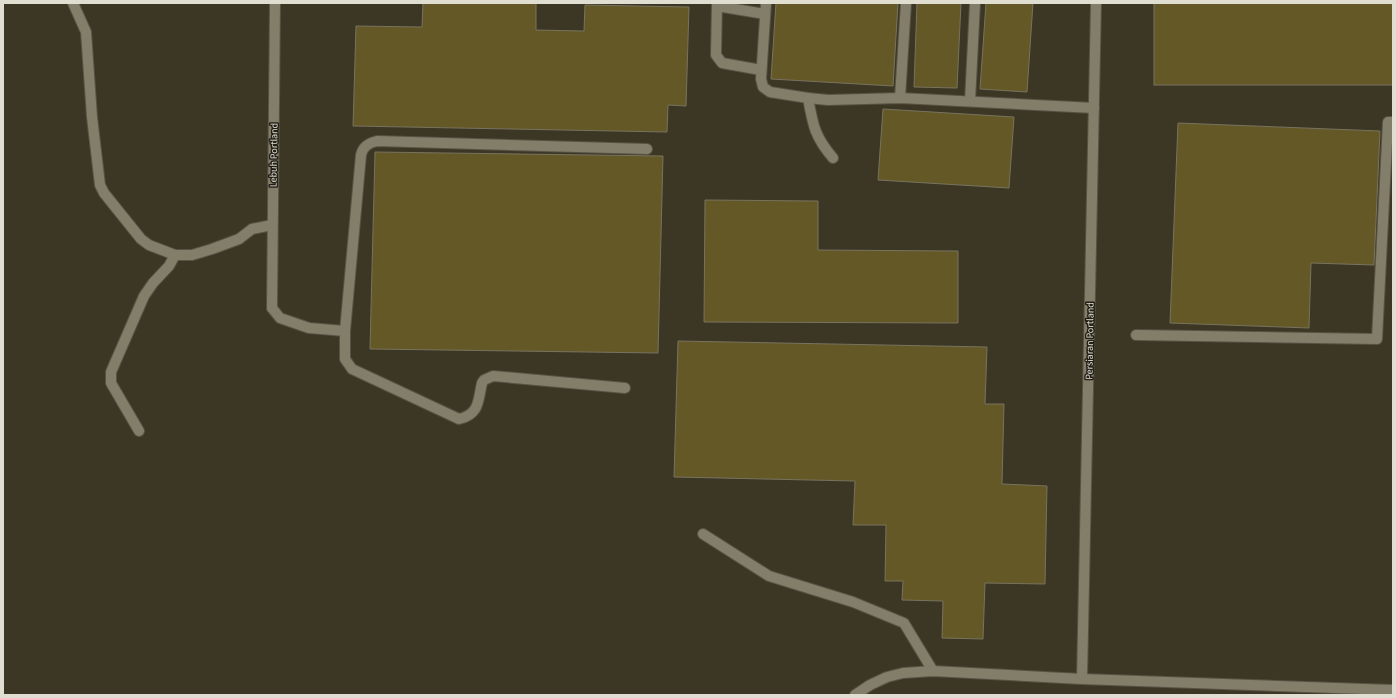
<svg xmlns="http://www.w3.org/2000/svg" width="1396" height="698" font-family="'Source Sans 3',sans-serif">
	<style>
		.building { fill: #655827; stroke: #78735f }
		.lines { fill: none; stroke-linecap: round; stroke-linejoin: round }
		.service-casing { stroke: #585344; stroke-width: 12 }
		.minor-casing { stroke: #585344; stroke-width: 12 }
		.service { stroke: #837e69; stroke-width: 10 }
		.minor { stroke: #837e69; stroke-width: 10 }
		.labels { text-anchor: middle; stroke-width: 3; stroke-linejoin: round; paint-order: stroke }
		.street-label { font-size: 10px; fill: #e0ddd1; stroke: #211f16 }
	</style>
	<rect width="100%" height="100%" fill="#3c3725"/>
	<g class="building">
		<path d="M423,3H536V30L584,31L585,5L689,7L686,106L668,105L667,132L353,126L356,26L422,27Z"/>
		<path d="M776,3H898L893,86L771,79Z"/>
		<path d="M917,3H961L957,88L914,87Z"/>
		<path d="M986,3H1033L1027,92L980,89Z"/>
		<rect x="1154" y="3" width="239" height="82"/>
		<path d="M883,109L1014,117L1009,188L878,180Z"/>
		<path d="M1178,123L1380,131L1374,265L1311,263L1309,328L1170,323Z"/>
		<path d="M375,152L663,156L658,353L370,349Z"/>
		<path d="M705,200L818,201V250L958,251V323L704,322Z"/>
		<path d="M678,341L987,347L985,404H1004L1002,484L1047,486L1045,584L985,583L983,639L942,638L943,601L902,600L903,581H885L886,525H853L855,481L674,477Z"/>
	</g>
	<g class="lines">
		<g class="service-casing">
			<g id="service">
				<path d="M73,3L86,32L92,117L100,185L104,193L141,239L149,245L175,255H192L212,249L239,239L252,229L272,225"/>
				<path d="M717,3L716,55L722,63L761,70"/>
				<path d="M766,3L761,79L763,87L770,92L808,98C813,126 815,137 833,158"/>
				<path d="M717,6L765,14"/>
				<path d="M808,98L828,100L900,98L1094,108"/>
				<path d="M900,98L906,3"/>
				<path d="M970,101L975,3"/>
				<path d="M272,308L280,318L309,328L345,331V359L352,369L459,419C480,414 478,400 482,383L484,380L493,376L625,388"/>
				<path d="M345,331L361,155C363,146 369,143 377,141L647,149"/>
				<path d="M1136,335L1377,339L1388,122H1393"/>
				<path d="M139,431L111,383V372L144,296L153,283L169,266L175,255"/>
				<path d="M703,534L769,576L853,602L904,623L933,671"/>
				<path d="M855,695L870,685L887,677L903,673L933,671L1082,679L1393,690"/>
			</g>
		</g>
		<g class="minor-casing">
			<g id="minor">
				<path d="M272,308L275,3"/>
				<path d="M1082,679L1096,3"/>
			</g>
		</g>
		<use href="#service" class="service"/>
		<use href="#minor" class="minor"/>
	</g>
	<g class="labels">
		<g class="street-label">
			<text transform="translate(273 155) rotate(-89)" y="4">Lebuh Portland</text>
			<text transform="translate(1089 341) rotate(-89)" y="4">Persiaran Portland</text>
		</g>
	</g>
	<rect width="1396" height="698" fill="none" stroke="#e0ddd1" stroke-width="8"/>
</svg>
